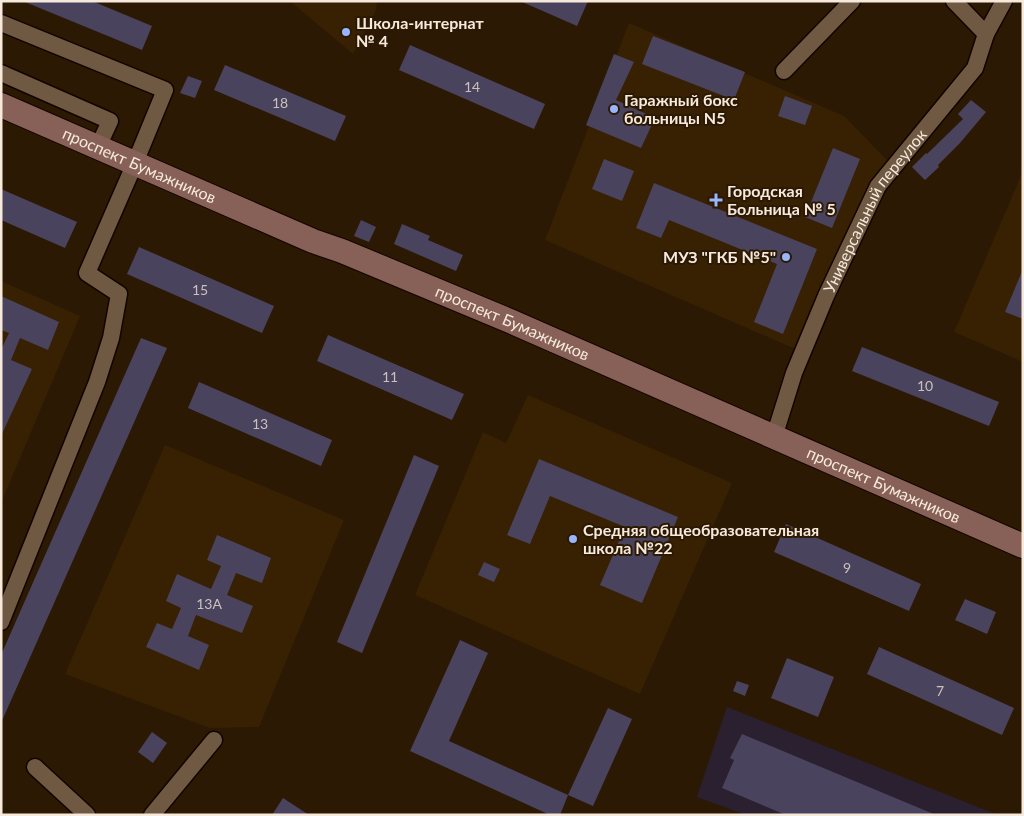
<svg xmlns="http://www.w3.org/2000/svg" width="1024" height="816" font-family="Lato,sans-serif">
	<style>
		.industrial { fill: #2a202f }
		.built { fill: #382003 }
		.building { fill: #49435e }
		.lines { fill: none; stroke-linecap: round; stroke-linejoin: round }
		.street-casing { stroke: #130400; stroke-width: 19 }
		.secondary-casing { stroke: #130400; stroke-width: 26 }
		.street { stroke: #6f5942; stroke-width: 16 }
		.secondary { stroke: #876057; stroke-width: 24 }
		.poi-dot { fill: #99b5fd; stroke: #2b1903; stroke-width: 2 }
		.labels { text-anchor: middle; stroke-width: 4; stroke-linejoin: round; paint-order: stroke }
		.number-label { font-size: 14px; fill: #ccc0bd }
		.poi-label { font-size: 16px; font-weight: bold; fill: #f7eadd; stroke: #2b1903; text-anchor: start }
		.street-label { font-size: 16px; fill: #f7eadd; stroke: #2b1903 }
	</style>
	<rect width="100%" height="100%" fill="#2b1903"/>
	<path class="industrial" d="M727,707L998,815H746L697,797Z"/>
	<g class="built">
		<path d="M290,1H377L376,10L353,54Z"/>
		<path d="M629,23L844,116L888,161L809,355L545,240Z"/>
		<path d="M1023,171V362L954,332Z"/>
		<path d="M1,281L80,316L1,503Z"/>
		<path d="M528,395L732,483L640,694L415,595L483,432L506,443Z"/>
		<path d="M165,445L344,520L259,727L210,728L65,674Z"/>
	</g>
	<g class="building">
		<path d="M92,1L152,26L142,50L25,2Z"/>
		<path d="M520,1H588L577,26Z"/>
		<path d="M653,36L745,72L734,100L642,64Z"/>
		<path d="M410,45L545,104L534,129L399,70Z"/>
		<path d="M614,54L634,62L616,100L655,118L641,148L586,125Z"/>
		<path d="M225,65L346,116L335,141L214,90Z"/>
		<path d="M188,76L202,81L195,98L180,93Z"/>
		<path d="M785,96L812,106L805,125L778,116Z"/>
		<path d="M971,100L986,112L960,143L938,165L939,167L925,180L912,167L926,153L927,154L963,119L958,114Z"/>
		<path d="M833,148L860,159L832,228L805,217Z"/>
		<path d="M604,159L634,171L622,201L592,189Z"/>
		<path d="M654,183L817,249L783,334L754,322L777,264L669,220L661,238L636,228Z"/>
		<path d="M1,189L77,222L65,248L1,220Z"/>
		<path d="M361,220L376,227L369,242L354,236Z"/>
		<path d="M402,224L430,236L428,240L463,255L456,271L394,244Z"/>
		<path d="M139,247L274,306L262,333L127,274Z"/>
		<path d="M1023,269V319L1005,312Z"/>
		<path d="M1,296L59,322L48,350L20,338L11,360L32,369L1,436V350L9,333L1,330Z"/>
		<path d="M328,335L464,394L452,420L317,361Z"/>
		<path d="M141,338L167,348L1,723V655Z"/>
		<path d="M862,347L999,402L989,426L852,371Z"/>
		<path d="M199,382L332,440L321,466L188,408Z"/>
		<path d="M414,455L439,466L362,653L337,642Z"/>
		<path d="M539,459L678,517L642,603L600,585L625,527L550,496L530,544L507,535Z"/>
		<path d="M786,524L921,584L909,611L774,552Z"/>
		<path d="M217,535L271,558L262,583L236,573L227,595L253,606L242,633L196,615L188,636L209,645L199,670L146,647L157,623L172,629L181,608L166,601L177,574L211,589L221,566L207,560Z"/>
		<path d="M484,562L500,569L494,582L478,575Z"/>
		<path d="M965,599L996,612L987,634L955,620Z"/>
		<path d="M460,640L488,653L449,741L568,795L560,815H550L410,751Z"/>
		<path d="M879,647L1014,708L1002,735L867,674Z"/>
		<path d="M787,658L834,677L818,717L771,698Z"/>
		<path d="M737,681L749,685L745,696L733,691Z"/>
		<path d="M608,708L632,719L593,806L568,795Z"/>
		<path d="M152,732L167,743L153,763L138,752Z"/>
		<path d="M742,734L936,815H786L722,788L734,760L730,758Z"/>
		<path d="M283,798L309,815H272Z"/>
	</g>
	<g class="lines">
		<g class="street-casing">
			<g id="street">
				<path d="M954,1L986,34"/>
				<path d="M1,23L165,90L135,163L87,273L119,294L111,338L97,382L1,622"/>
				<path d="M784,71L852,1"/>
				<path d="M1,73L110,121L98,147"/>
				<path id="s1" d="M774,437L794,373L826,296L878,186L975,68L986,34L1004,1"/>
				<path d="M35,767L87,815"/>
				<path d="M152,815L214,740"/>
			</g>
		</g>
		<g class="secondary-casing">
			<g id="secondary">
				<path id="s2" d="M1,105L313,241L342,251L510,321L1023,546"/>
			</g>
		</g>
		<use href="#street" class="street"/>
		<use href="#secondary" class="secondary"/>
	</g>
	<g class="poi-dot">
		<circle cx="346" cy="32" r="5"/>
		<circle cx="614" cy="109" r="5"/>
		<path d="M713.5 192.5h5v5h5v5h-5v5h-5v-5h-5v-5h5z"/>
		<circle cx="786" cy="257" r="5"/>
		<circle cx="573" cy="539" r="5"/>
	</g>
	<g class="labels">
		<g class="number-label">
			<text x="472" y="92">14</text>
			<text x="280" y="108">18</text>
			<text x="200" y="295">15</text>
			<text x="390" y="382">11</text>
			<text x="925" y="391">10</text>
			<text x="260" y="429">13</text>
			<text x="847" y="573">9</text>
			<text x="209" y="609">13А</text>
			<text x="940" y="696">7</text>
		</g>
		<g class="poi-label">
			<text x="356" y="29">Школа-интернат<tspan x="356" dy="18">№ 4</tspan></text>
			<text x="624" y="106">Гаражный бокс<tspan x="624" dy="18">больницы N5</tspan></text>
			<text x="727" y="197">Городская<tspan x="727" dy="18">Больница № 5</tspan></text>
			<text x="776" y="263" text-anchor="end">МУЗ "ГКБ №5"</text>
			<text x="583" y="536">Средняя общеобразовательная<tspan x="583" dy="18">школа №22</tspan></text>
		</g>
		<g class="street-label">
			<text dy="6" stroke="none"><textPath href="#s2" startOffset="151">проспект Бумажников</textPath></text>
			<text dy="6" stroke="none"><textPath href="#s1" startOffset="249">Универсальный переулок</textPath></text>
			<text dy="6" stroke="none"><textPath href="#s2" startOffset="556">проспект Бумажников</textPath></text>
			<text dy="6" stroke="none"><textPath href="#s2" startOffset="961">проспект Бумажников</textPath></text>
		</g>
	</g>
	<rect width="1024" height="816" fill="none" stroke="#f7eadd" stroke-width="5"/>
</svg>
